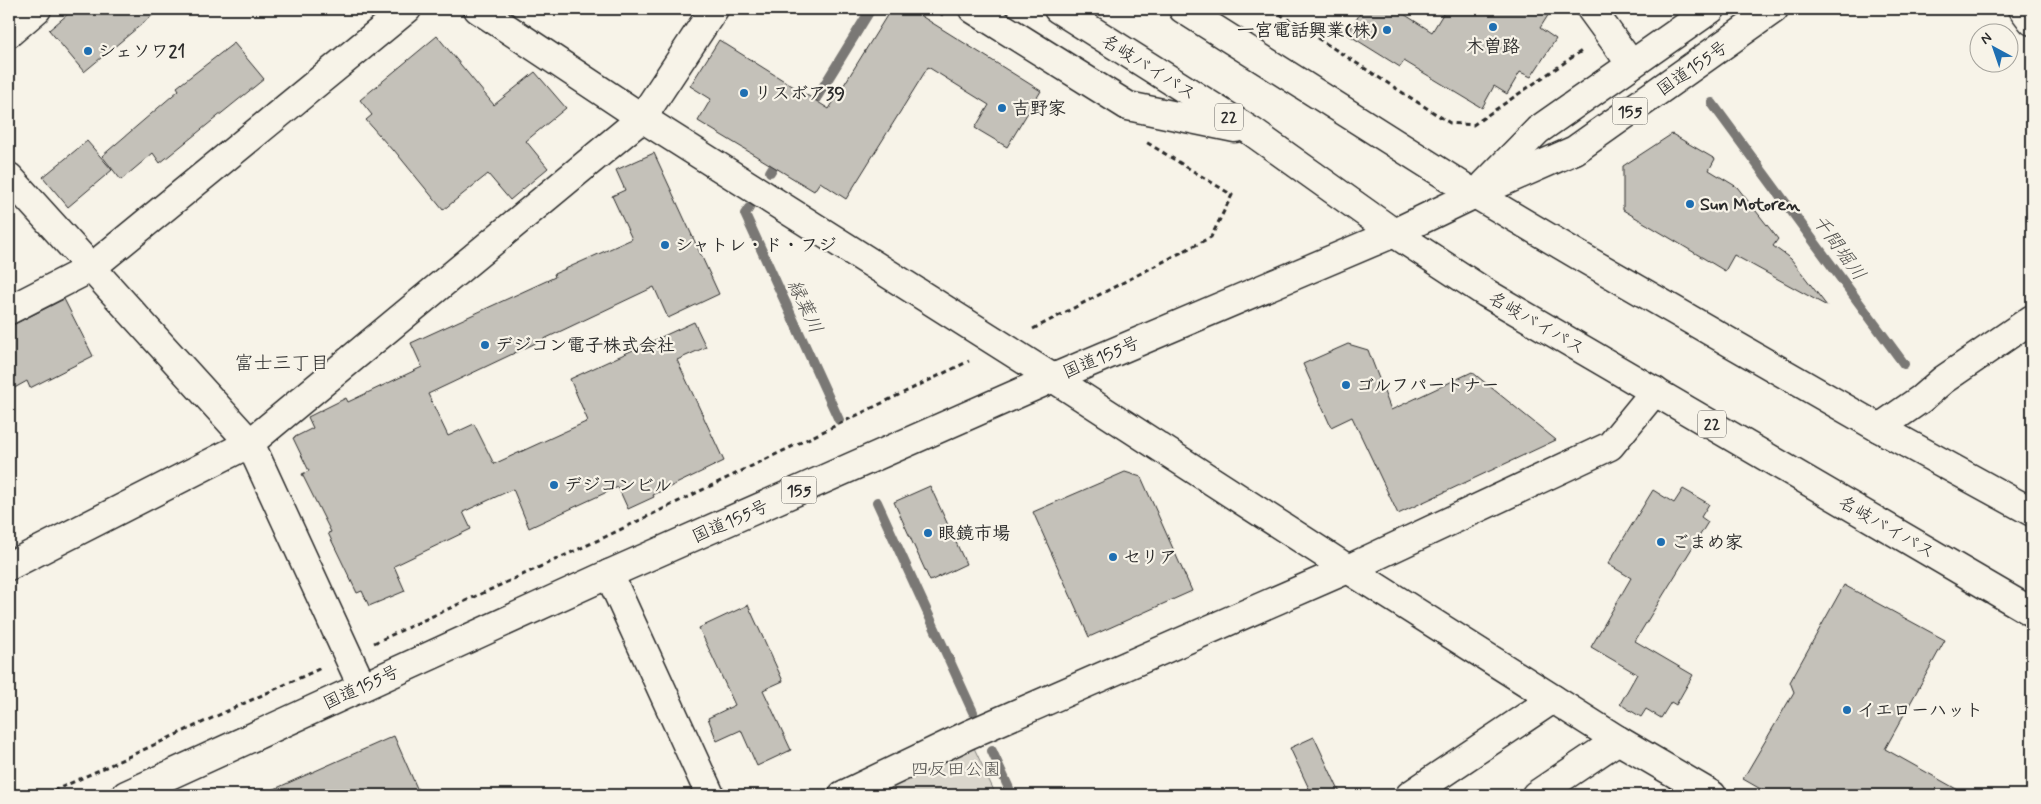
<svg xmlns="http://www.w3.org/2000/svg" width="2041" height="804" font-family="Mynerve,'Klee One',sans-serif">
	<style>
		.green { fill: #dad6cc; stroke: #82807c }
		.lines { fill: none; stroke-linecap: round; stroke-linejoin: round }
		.stream { stroke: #7a7874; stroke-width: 10 }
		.building { fill: #c4c1b9; stroke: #2b2b2b }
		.street-casing { stroke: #2b2b2b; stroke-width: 31 }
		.highway-casing { stroke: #2b2b2b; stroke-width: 31 }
		.path { stroke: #2b2b2b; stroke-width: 3; stroke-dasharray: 5 4; stroke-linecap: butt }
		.street { stroke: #f7f3e8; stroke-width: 28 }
		.highway { stroke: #f7f3e8; stroke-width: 28 }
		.poi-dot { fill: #1f6fb2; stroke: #f7f3e8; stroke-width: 2 }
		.labels { text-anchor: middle; stroke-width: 4.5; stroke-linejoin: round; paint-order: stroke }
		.shield { fill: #f7f3e8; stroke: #686764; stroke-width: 1 }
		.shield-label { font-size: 16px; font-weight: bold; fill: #2b2b2b }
		.poi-label { font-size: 18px; font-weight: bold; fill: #2b2b2b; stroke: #f7f3e8; text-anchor: start }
		.street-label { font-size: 18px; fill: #2b2b2b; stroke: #f7f3e8 }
		.park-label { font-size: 18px; fill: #575653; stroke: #f7f3e8 }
		.water-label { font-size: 19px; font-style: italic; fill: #53524f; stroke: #f7f3e8 }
		.neighbourhood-label { font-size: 19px; fill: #2b2b2b; stroke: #f7f3e8 }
	</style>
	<rect width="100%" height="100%" fill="#f7f3e8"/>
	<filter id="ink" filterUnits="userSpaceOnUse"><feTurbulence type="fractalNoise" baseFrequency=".02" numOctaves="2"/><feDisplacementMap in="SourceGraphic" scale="10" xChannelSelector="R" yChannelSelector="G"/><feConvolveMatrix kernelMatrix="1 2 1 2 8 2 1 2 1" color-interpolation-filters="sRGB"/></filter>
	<g filter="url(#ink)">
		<path class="green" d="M968,735L996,795H842Z"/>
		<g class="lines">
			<g class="stream">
				<path d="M1712,103L1904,364"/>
				<path d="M809,110L871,9"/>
				<path d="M770,172L780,156"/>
				<path d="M749,208L745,214L839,420"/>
				<path d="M877,502L973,712"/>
				<path d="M992,751L1012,795"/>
			</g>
		</g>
		<g class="building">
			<path d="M74,9H160L84,72L49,30Z"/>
			<path d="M891,9H910L1041,91L1007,147L975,128L989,105L928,67L846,199L820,182L814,191L698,121L711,99L690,86L719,40L829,109Z"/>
			<path d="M1363,9H1396L1432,32L1446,9H1552L1540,28L1556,39L1531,77L1520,72L1507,94L1494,86L1482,108L1404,61L1400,67L1347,34Z"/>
			<path d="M437,36L494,105L535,72L566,108L526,141L548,168L510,200L488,174L443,210L394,150L393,151L366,120L372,115L360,100Z"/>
			<path d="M234,43L264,79L160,163L153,153L121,180L102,156L179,90L177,87Z"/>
			<path d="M1672,134L1715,159L1709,170L1737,187L1778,239L1773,246L1791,259L1827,306L1734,255L1725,271L1623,210V166Z"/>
			<path d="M87,141L112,170L68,207L43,177Z"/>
			<path d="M654,153L719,294L668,318L654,287L428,394L448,436L474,424L494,464L588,421L570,379L694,322L706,347L677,360L724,461L653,495L654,497L628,509L618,487L529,528L513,489L463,512L471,529L394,566L405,591L369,606L362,591L357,593L328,533L331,532L302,474L309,471L293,438L313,428L308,417L346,398L348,402L422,367L411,343L555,277L554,274L632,239L612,196L625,190L616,170Z"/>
			<path d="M64,299L93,356L30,388L27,381L9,391V327Z"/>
			<path d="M1348,344L1368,350L1391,410L1472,372L1556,440L1398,514L1352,417L1331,427L1303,364Z"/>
			<path d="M1125,472L1141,477L1192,591L1089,637L1033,512Z"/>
			<path d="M930,486L966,564L930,581L894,502Z"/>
			<path d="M1683,489L1709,504L1701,517L1708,522L1635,641L1693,675L1676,705L1671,702L1661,718L1646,709L1641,717L1620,704L1637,674L1591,647L1631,578L1608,564L1653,490L1674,503Z"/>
			<path d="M1844,585L1945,640L1885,749L1967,795H1771L1743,779L1794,692L1790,682Z"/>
			<path d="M748,605L783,681L763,690L791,750L757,766L741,730L717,741L708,718L735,705L699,628Z"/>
			<path d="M394,736L420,795H261Z"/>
			<path d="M1314,737L1341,795H1312L1290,748Z"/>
		</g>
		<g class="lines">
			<g class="street-casing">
				<g id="street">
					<path d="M478,9L642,118L1053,378L1348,569L1618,740L1712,795"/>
					<path d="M1591,9L1631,64"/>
					<path d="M2023,9L2032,21"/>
					<path d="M9,33L37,9"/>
					<path d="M9,177L250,443L362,686"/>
					<path d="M9,310L91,268L407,9"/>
					<path d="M1879,428L1921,399L1943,380L2032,319"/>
					<path d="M9,566L250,443L642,118L714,9"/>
					<path d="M609,574L710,795"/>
					<path d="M843,795L968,735L1348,569L1610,446L1655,391"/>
					<path d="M1410,795L1553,699"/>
					<path d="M1536,795L1618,740"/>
				</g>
			</g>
			<g class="highway-casing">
				<g id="highway">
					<path d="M973,9L1128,106L1235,128"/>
					<path d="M1058,9L1251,131L1394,233L1486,293L2032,612"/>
					<path d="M1183,9L1475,194L1578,255L1879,428L2032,512"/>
					<path d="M1485,184L1538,130L1711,9"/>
					<path d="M126,795L609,574L1053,378L1394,233L1475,194L1575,150L1774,9"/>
				</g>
			</g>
			<g class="path">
				<path d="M933,9L943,15"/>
				<path d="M1272,9L1450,123L1473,125L1583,50"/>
				<path d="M1033,329L1211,237L1232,195L1146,142"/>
				<path d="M374,643L605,537L969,361"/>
				<path d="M45,795L321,668"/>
			</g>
			<use href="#street" class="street"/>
			<use href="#highway" class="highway"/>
		</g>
	</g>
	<g class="poi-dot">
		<circle cx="1493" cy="27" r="5"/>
		<circle cx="1387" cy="30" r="5"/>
		<circle cx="88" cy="51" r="5"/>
		<circle cx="744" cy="93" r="5"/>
		<circle cx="1002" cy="108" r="5"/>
		<circle cx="1690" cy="204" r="5"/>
		<circle cx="665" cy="245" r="5"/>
		<circle cx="485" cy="345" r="5"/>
		<circle cx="1346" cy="385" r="5"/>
		<circle cx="554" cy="485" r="5"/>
		<circle cx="928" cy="533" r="5"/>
		<circle cx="1661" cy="542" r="5"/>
		<circle cx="1113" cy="557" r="5"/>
		<circle cx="1847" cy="710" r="5"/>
	</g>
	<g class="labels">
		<g class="shield">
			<rect x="1612.5" y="97.5" width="35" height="27" rx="4"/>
			<rect x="1215" y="103.5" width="28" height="27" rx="4"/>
			<rect x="1698" y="410.5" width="28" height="27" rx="4"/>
			<rect x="781.5" y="476.5" width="35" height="27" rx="4"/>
		</g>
		<g class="shield-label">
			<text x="1630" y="117">155</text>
			<text x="1229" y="123">22</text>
			<text x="1712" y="430">22</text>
			<text x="799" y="496">155</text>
		</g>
		<g class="poi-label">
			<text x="1377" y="36" text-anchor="end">一宮電話興業(株)</text>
			<text x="1493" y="52" text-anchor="middle">木曽路</text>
			<text x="98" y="57">シェソワ21</text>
			<text x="754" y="99">リスボア39</text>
			<text x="1012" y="114">吉野家</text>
			<text x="1700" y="210">Sun Motoren</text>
			<text x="675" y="251">シャトレ・ド・フジ</text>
			<text x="495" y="351">デジコン電子株式会社</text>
			<text x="1356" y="391">ゴルフパートナー</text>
			<text x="564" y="491">デジコンビル</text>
			<text x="938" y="539">眼鏡市場</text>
			<text x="1671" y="548">ごまめ家</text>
			<text x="1123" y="563">セリア</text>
			<text x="1857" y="716">イエローハット</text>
		</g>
		<g class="street-label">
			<text transform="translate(1149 67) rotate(32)" y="6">名岐バイパス</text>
			<text transform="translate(1692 68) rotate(-35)" y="6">国道155号</text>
			<text transform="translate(1537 323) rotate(30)" y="6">名岐バイパス</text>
			<text transform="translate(1101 357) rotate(-23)" y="6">国道155号</text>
			<text transform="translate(730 521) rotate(-24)" y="6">国道155号</text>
			<text transform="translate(1887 527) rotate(30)" y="6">名岐バイパス</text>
			<text transform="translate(361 687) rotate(-25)" y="6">国道155号</text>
		</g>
		<g class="park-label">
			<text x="956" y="775">四反田公園</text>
		</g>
		<g class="water-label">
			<text transform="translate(1840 247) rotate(54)" y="7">千間堀川</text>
			<text transform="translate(806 306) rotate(65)" y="7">縁葉川</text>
		</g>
		<g class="neighbourhood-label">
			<text x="282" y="369">富士三丁目</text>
		</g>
	</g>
	<rect width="2041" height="804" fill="none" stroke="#f7f3e8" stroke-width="30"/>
	<rect x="15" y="15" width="2011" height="774" fill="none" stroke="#2b2b2b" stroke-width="2" filter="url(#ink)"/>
	<g transform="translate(1994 48) rotate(320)"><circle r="24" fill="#f7f3e8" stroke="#a5a39c"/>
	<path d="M0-4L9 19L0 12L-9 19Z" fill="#1f6fb2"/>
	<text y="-8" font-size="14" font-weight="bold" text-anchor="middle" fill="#2b2b2b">N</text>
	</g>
</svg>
